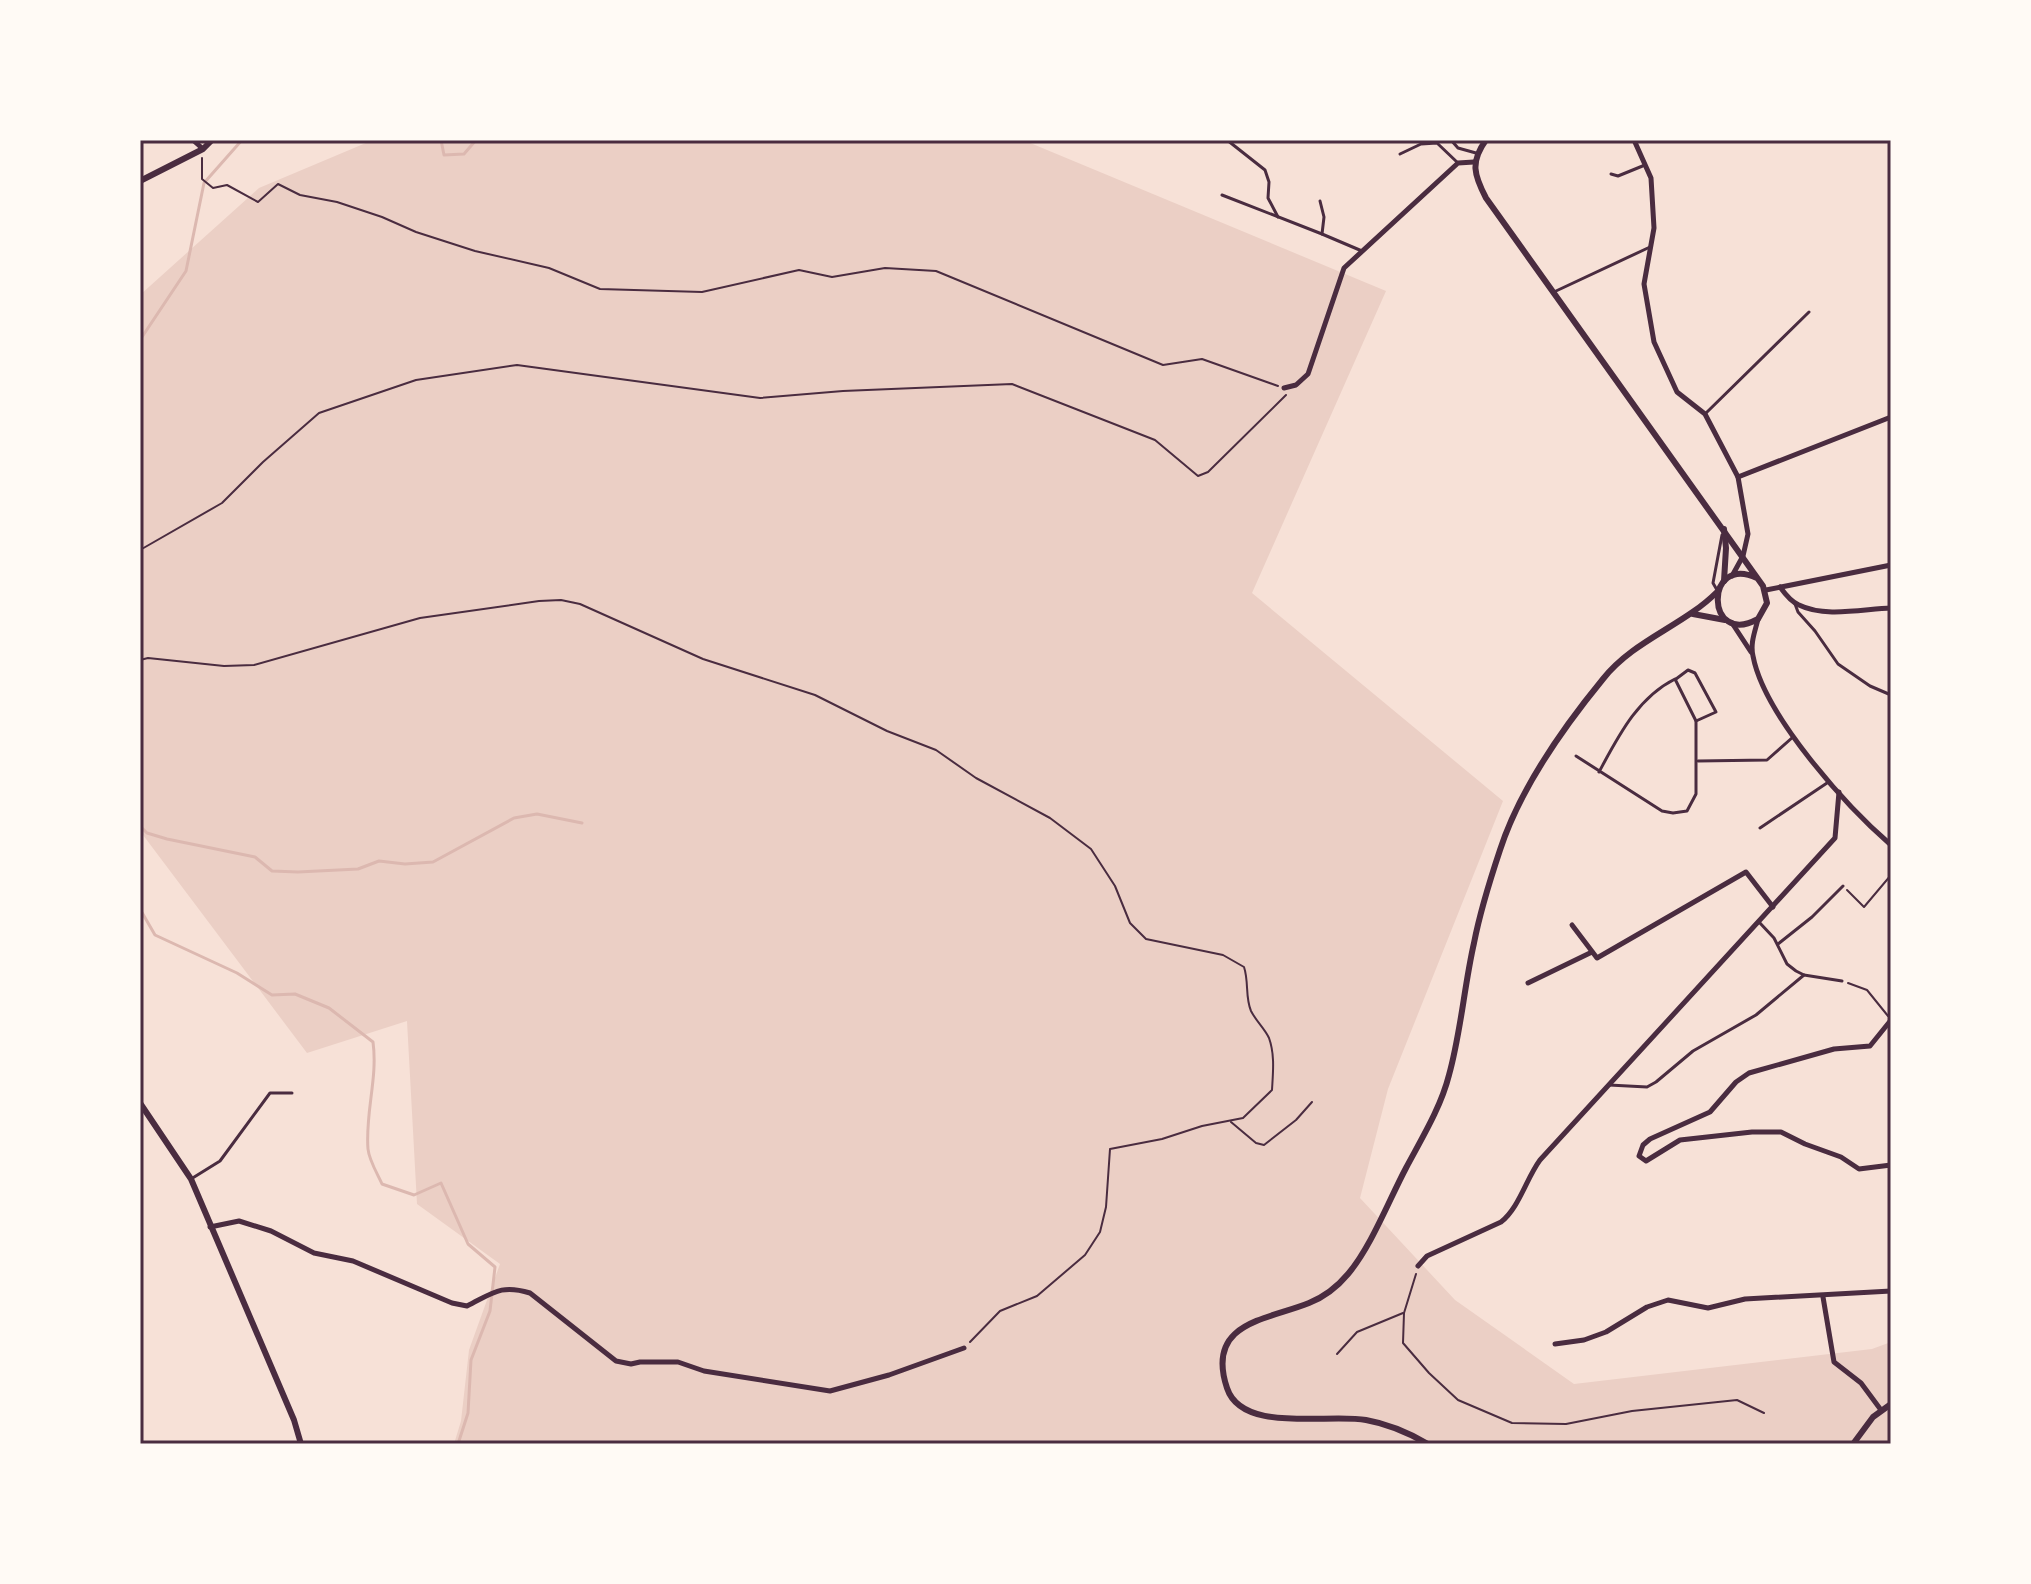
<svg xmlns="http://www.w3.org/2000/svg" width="2031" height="1584" font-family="'Playfair Display',serif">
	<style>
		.green { fill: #ebcfc5 }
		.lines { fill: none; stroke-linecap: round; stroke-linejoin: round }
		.stream { stroke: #dcb8b0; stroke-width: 3 }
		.path { stroke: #4a2c40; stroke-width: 2 }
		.service { stroke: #4a2c40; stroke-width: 3 }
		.minor { stroke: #4a2c40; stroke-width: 5 }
		.tertiary { stroke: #4a2c40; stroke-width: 6 }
		.neatline { fill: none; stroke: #4a2c40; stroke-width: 3 }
	</style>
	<rect width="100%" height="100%" fill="#f7e1d7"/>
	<path class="green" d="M373,140H1023L1386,291L1252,593L1503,801L1388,1089L1360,1198L1455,1300L1574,1384L1872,1349L1891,1342V1444H454L461,1421L469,1350L500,1264L417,1204L407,1021L307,1053L140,831V295L259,188Z"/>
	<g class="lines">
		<g class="stream">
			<path d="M441,140L444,155L464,154L476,140"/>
			<path d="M140,340L186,271L204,183L242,140"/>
			<path d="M140,826L147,833L167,839L255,857L272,871L298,872L358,869L379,861L405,864L433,862L514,818L537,814L582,823"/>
			<path d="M140,909L155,935L237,973L272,995L295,994L329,1008L373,1042C378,1078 365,1113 368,1149C369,1160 377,1173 382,1184L414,1195L441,1183L468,1244L495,1267L490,1311L471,1360L468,1413L458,1444"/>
		</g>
		<g class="path">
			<path d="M202,158V179L213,188L227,185L258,202L278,184L300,195L337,202L382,217L416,232L475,251L549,268L600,289L702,292L799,270L832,277L885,268L936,271L1163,365L1202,359L1278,386"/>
			<path d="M140,550L222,503L263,462L319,413L416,380L517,365L760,398L843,391L1012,384L1155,440L1198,476L1208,472L1286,395"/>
			<path d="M140,660L148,658L224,666L254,665L420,618L539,601L561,600L580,604L703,659L815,695L887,731L936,750L976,778L1050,818L1091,849L1115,886L1130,923L1146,939L1223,955L1244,967C1249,982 1245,997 1251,1011C1256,1021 1265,1029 1269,1038C1275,1055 1273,1072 1272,1090L1243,1118L1202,1126L1162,1139L1110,1149L1106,1207L1100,1232L1085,1255L1037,1296L1000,1311L970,1342"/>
			<path d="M1847,890L1864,907L1891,875"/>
			<path d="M1848,983L1867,990L1888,1016"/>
			<path d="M1231,1122L1256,1143L1264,1145L1296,1120L1312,1102"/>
			<path d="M1416,1274L1404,1313L1403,1343L1429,1373L1458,1400L1512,1423L1566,1424L1632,1411L1737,1400L1764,1413"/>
			<path d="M1337,1354L1357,1332L1403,1313"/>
		</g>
		<g class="service">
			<path d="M1227,140L1265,170L1269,182L1268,198L1278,217"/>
			<path d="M1451,140L1458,148L1476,153"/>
			<path d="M1400,154L1421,144L1437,143L1458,163"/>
			<path d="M1611,174L1618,176L1645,165"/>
			<path d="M1222,195L1322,234"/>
			<path d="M1320,201L1324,217L1322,234L1362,251"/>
			<path d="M1556,291L1650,247"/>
			<path d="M1705,414L1809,312"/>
			<path d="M1717,590L1713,583L1722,535"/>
			<path d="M1795,604L1798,612L1815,631L1838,664L1870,686L1891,695"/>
			<path d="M1676,679L1688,670L1695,673L1716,712L1696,721"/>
			<path d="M1576,756L1662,811L1673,813L1687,811L1696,794V721L1675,679C1637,698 1618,737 1599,772"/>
			<path d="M1698,761L1767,760L1793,737"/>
			<path d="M1760,828L1827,783"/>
			<path d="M1759,922L1774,938L1787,964L1796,971L1804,975L1842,981"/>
			<path d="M1778,944L1812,917L1843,886"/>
			<path d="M1609,1085L1647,1087L1656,1082L1693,1051L1756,1015L1804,975"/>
			<path d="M191,1179L220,1161L270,1093H292"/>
		</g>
		<g class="minor">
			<path d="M193,140L203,149"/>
			<path d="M1634,140L1651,178L1654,228L1644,284L1654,342L1677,392L1705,414L1738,477L1748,534L1743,556L1732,576"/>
			<path d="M1284,388L1296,385L1308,374L1344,268L1458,163L1474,162"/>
			<path d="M1738,477L1891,417"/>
			<path d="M1780,587C1785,594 1791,602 1799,605C1825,618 1863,609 1891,608"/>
			<path d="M1766,590L1891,565"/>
			<path d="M1758,619C1755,632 1750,643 1753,656C1764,715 1846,806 1891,845"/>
			<path d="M1732,623L1751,652"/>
			<path d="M1572,925L1597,958L1746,872L1773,907"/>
			<path d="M1528,983L1592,952"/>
			<path d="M1891,1020L1870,1046L1834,1049L1749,1073L1736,1082L1710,1112L1650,1139L1643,1145L1639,1156L1646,1161L1680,1140L1752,1132H1781L1805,1144L1841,1157L1859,1169L1891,1165"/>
			<path d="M210,1227L239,1221L271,1231L314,1253L353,1261L452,1303L467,1306C493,1293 501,1284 530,1293L616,1361L631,1364L640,1362H678L704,1371L830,1391L889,1375L964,1348"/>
			<path d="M1418,1266L1427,1256L1501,1222C1519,1208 1526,1179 1540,1160L1835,838L1839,792"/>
			<path d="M1823,1297L1834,1362L1861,1383L1881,1410"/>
			<path d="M1555,1344L1584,1340L1606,1332L1647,1307L1668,1300L1708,1308L1745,1299L1891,1291"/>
		</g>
		<g class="tertiary">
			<path d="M1486,140C1470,162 1474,175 1486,198L1763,586L1767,603L1758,619C1705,648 1704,553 1757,578"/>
			<path d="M140,181L203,149L212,140"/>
			<path d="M1724,529L1726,548L1724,581"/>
			<path d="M1693,614L1725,620"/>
			<path d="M140,1103L191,1179L294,1420L301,1444"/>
			<path d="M1428,1444C1409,1433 1389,1424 1366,1420C1329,1413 1242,1434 1227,1388C1205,1322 1267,1320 1309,1303C1324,1297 1338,1286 1348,1274C1371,1247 1389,1200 1406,1168C1422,1138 1441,1107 1449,1075C1461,1032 1464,987 1474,943C1480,912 1490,880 1500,850C1520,788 1562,729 1603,679C1634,640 1683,626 1717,592"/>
			<path d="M1853,1444L1873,1417L1891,1404"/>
		</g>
	</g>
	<rect width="2031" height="1584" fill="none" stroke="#fffaf5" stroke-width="284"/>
	<rect x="142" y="142" width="1747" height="1300" class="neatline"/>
</svg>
